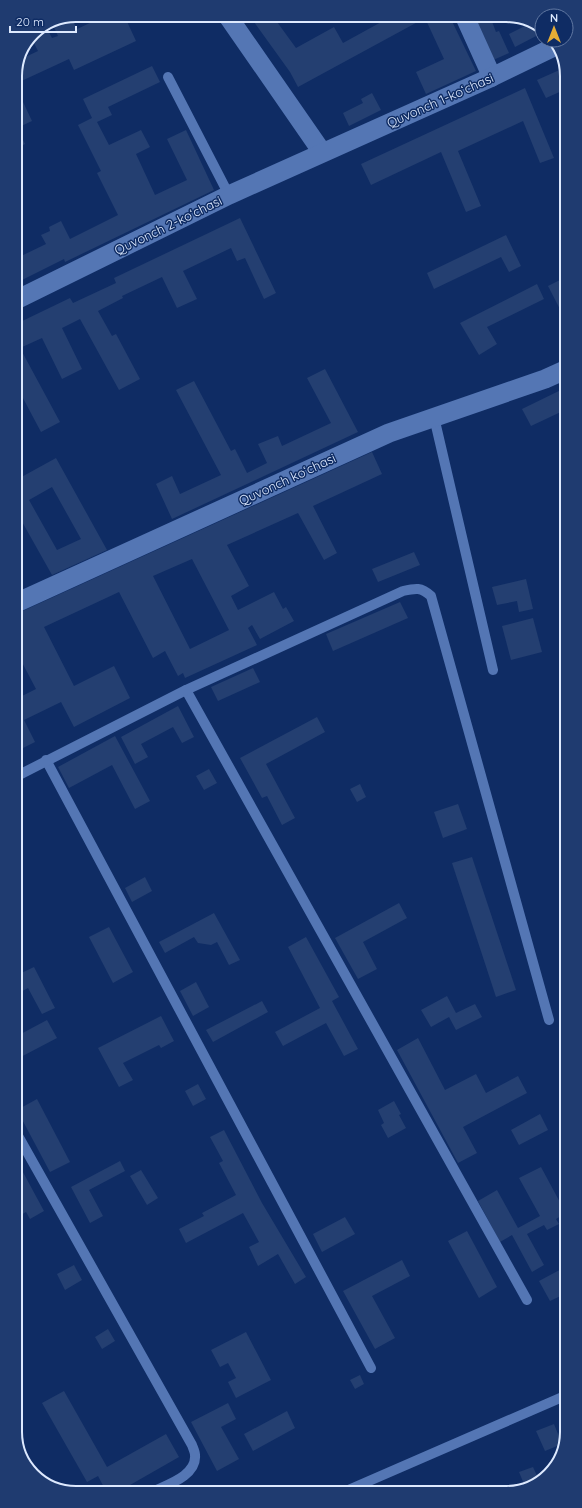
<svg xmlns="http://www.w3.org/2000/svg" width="582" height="1508" font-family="Quicksand,sans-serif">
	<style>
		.building { fill: #243f71; fill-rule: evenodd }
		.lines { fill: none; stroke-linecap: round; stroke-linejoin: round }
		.lane { stroke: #5476b4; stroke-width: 10 }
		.street { stroke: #5476b4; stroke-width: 19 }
		.labels { text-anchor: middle; stroke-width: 3; stroke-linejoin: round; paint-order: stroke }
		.street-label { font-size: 13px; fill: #dde9fe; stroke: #0f2c64 }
		.rim { fill: none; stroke: #dde9fe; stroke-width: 2 }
	</style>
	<rect width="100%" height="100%" fill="#0f2c64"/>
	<g class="building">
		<path d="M107,15H124L136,41L74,70L69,59L15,84V72L21,59L38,51L31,37L33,33L46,27L52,38L58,36L53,25L71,17L77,29Z"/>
		<path d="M249,15H272L296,48L334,27L343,43L394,15H449L476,71L426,94L416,72L444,59L425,18L298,87L290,72Z"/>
		<path d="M471,15H497L491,19L496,32L499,31L509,53L491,61Z"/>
		<path d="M531,23L535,24L540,34L515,47L509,34Z"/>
		<path d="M152,66L160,82L108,107L112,115L97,122L109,145L141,130L150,147L136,154L155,195L187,180L167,139L186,130L214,190L65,262L64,259L16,283V255L17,258L46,244L41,235L50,231L49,227L61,221L70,239L118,215L97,173L101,171L78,125L92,118L83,99Z"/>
		<path d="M564,68V90L546,98L537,80Z"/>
		<path d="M15,85L32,121L17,128L25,144L15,149V128L17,127L15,124Z"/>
		<path d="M525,88L554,158L540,163L523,121L458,151L481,206L466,212L441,152L371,185L361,164Z"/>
		<path d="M372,93L381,110L349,126L343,113L363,103L361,99Z"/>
		<path d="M240,218L276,293L264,299L245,258L237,261L231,248L183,271L197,299L177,308L162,277L122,296L123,298L98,311L112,336L116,334L140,379L119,390L80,319L62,328L82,369L62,379L42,338L20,348L60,422L41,432L16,385V324L70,298L73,303L116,283L114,278Z"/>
		<path d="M506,235L521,266L509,272L501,257L434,289L427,273Z"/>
		<path d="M564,278V317L548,286Z"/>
		<path d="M537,284L544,299L487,327L497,344L479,355L460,323Z"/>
		<path d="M325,369L358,432L172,519L156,484L172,476L180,494L221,475L176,390L194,381L231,451L235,449L247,473L267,463L258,444L278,436L282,446L331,423L307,378Z"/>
		<path d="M565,388V410L531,426L522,409Z"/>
		<path d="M372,452L382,474L313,506L337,553L324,560L298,513L227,545L249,586L231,596L238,610L274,592L283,609L286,607L294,621L260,639L252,625L248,628L257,645L185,678L183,673L178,676L165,651L153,658L119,592L44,627L74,686L114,666L130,698L74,727L61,702L24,720L35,742L17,751L16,699L36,689L16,651V614ZM192,559L229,630L190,649L153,576Z"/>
		<path d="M56,458L107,550L52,575L16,511V480ZM52,487L81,539L57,550L29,500Z"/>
		<path d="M414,552L420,565L378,582L372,569Z"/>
		<path d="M526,579L533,609L519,612L517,601L497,605L492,587Z"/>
		<path d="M400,602L408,618L333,651L326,634Z"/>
		<path d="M533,618L542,652L511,660L502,626Z"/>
		<path d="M253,668L260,682L218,701L211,687Z"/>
		<path d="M178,706L194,737L182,743L173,727L141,744L148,757L135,764L121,737Z"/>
		<path d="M317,717L325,732L266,764L295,818L282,825L267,796L262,798L240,758Z"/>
		<path d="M115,736L150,801L135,809L112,765L69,788L58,767Z"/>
		<path d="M209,769L217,783L204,790L196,776Z"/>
		<path d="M360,784L366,797L357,802L350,789Z"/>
		<path d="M458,804L467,829L443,838L434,812Z"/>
		<path d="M472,857L516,990L496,997L452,863Z"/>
		<path d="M145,877L152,891L132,902L125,888Z"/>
		<path d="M399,903L407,918L363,942L377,969L358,979L335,938Z"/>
		<path d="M214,913L240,960L229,965L217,942L211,945L198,943L194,937L165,953L159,942Z"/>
		<path d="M109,927L133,972L113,983L89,937Z"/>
		<path d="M306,937L339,997L332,1001L358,1049L344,1056L326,1023L283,1046L275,1032L320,1008L288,947Z"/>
		<path d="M34,967L55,1008L42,1014L28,988L17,994V975Z"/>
		<path d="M196,982L209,1007L193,1016L180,991Z"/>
		<path d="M447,996L456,1013L475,1004L482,1017L456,1030L449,1017L431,1027L421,1010Z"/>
		<path d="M262,1001L268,1012L213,1042L206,1030Z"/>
		<path d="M161,1016L174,1041L161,1048L159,1045L123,1063L133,1080L119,1087L98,1048Z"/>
		<path d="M47,1020L57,1038L17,1059V1036Z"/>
		<path d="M418,1038L445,1090L476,1074L486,1093L518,1076L527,1093L463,1127L477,1153L458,1163L397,1050Z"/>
		<path d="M198,1084L206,1099L193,1106L185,1091Z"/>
		<path d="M37,1099L70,1162L50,1172L17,1110Z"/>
		<path d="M394,1101L401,1114L399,1115L406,1128L388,1138L381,1125L384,1123L378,1110Z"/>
		<path d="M540,1114L548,1130L519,1145L511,1130Z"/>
		<path d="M224,1130L262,1203L306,1277L295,1284L278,1254L258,1266L249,1247L259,1242L243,1213L186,1243L179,1229L204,1216L202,1213L236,1195L219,1163L223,1161L210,1137Z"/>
		<path d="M120,1161L125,1171L89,1190L103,1216L90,1223L71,1187Z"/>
		<path d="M18,1163L44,1211L30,1219L26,1212L19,1216L18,1213Z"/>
		<path d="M541,1167L562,1206L566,1204V1213L556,1219L559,1224L547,1230L544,1225L527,1234L544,1265L532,1272L512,1235L500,1242L478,1201L497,1190L518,1228L540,1216L519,1178Z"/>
		<path d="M141,1170L158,1198L147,1205L130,1176Z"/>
		<path d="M345,1217L355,1234L322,1252L313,1234Z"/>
		<path d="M467,1231L497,1287L479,1298L448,1241Z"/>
		<path d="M402,1260L410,1276L372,1296L395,1338L375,1349L343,1291Z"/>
		<path d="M74,1265L82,1280L65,1290L57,1274Z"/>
		<path d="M567,1266V1293L550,1301L539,1281Z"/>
		<path d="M108,1329L115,1341L102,1349L95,1337Z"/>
		<path d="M246,1332L271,1380L236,1398L228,1382L236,1378L228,1363L220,1367L211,1350Z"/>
		<path d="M360,1375L364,1384L355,1389L350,1380Z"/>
		<path d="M64,1391L107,1467L166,1434L179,1457L116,1493H107L98,1476L87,1482L42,1403Z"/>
		<path d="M228,1403L236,1419L221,1427L239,1459L217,1471L191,1422Z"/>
		<path d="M287,1411L295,1428L253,1451L244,1434Z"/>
		<path d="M554,1424L562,1444L545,1451L536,1431Z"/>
		<path d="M533,1467L539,1480L526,1489L519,1472Z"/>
	</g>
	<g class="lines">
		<g class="lane">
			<path d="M168,77L229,195"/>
			<path d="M434,417L493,670"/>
			<path d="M186,690L527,1300"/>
			<path d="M46,760L371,1368"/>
			<path d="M17,776L186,690L403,591C416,588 421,587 431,596L549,1020"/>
			<path d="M17,1134L192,1445C193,1448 195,1452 195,1455C197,1476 166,1485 152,1492"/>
			<path d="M346,1491L567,1395"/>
		</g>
		<g class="street">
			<path d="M227,15L322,152"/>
			<path d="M464,15L492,77"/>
			<path d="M16,300L229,195L492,77L556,46"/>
			<path d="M16,603L389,433L545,379L565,370"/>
		</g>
	</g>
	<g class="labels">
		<g class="street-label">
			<text transform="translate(440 100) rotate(-24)" y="5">Quvonch 1-koʻchasi</text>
			<text transform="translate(168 225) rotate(-26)" y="5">Quvonch 2-koʻchasi</text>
			<text transform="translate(287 479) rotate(-25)" y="5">Quvonch koʻchasi</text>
		</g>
	</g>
	<path d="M0 0H582V1508H0ZM76 22H506A54 54 0 0 1 560 76V1432A54 54 0 0 1 506 1486H76A54 54 0 0 1 22 1432V76A54 54 0 0 1 76 22Z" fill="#1f3b70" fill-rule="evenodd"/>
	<path class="rim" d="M76 22H506A54 54 0 0 1 560 76V1432A54 54 0 0 1 506 1486H76A54 54 0 0 1 22 1432V76A54 54 0 0 1 76 22Z"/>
	<g transform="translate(554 28)"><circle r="19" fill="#0f2c64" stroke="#6178a2"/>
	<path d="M0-3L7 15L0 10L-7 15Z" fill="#e5ad36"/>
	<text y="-6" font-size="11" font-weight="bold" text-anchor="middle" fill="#dde9fe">N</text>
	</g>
	<path d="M10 26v6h66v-6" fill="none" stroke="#dde9fe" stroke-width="2"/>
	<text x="16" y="26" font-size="12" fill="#dde9fe" stroke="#0f2c64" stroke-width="3" paint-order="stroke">20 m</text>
</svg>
